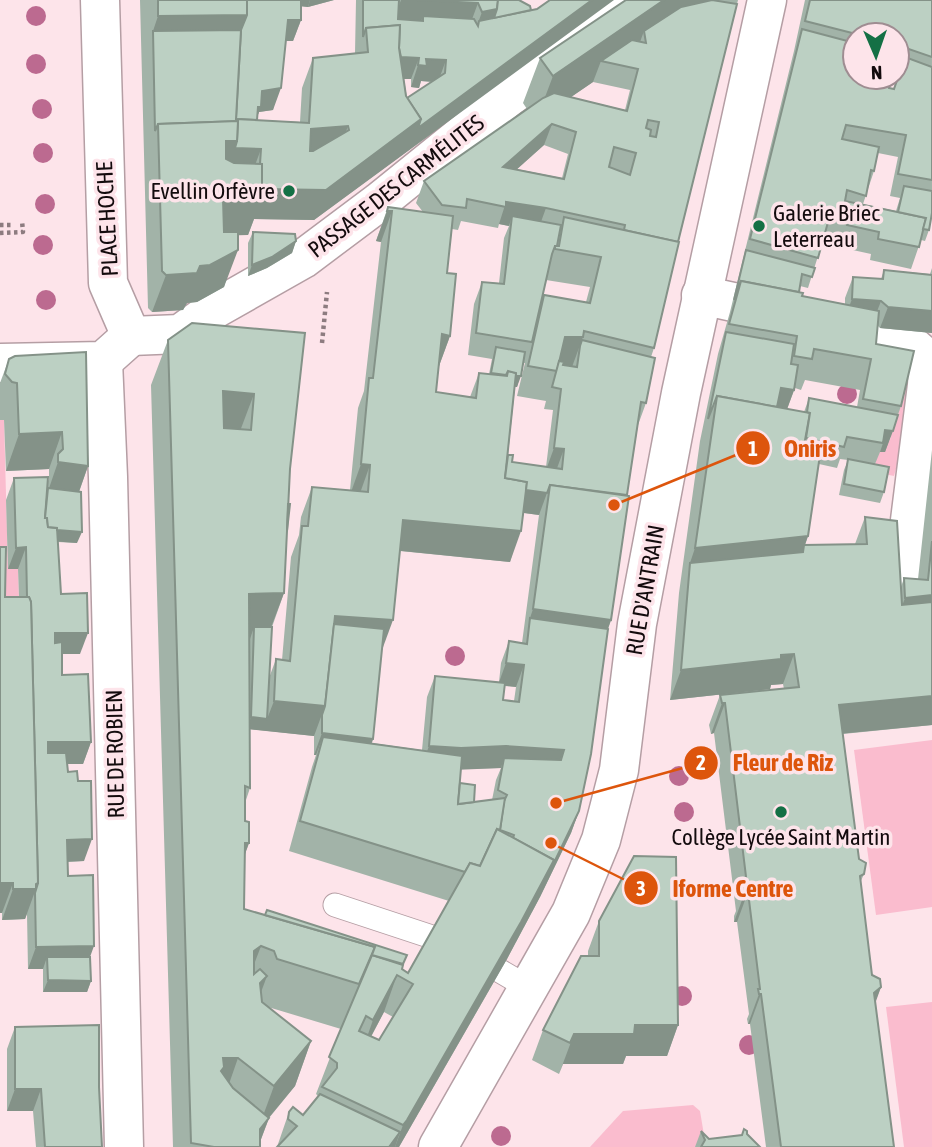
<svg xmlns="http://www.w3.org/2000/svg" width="932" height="1147" font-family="'Asap Condensed',sans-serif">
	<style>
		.green { fill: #fabcce }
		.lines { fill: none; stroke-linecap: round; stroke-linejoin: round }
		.lane-casing { stroke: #b59ea4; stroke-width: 25 }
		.street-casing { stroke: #b59ea4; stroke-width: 41 }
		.path { stroke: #8d7c80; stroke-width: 4.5; stroke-dasharray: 3.5 3.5; stroke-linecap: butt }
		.lane { stroke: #fff; stroke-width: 23 }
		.street { stroke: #fff; stroke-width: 38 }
		.tree { fill: #bc6a90 }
		.wall { fill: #a2b3a8; fill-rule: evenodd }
		.shaded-wall { fill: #849288 }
		.building { fill: #bcd0c3; stroke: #849288; stroke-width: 2; fill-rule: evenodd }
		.poi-dot { fill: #147045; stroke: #fde4ea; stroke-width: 2.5 }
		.labels { text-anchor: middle; stroke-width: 7; stroke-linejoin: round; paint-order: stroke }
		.street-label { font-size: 23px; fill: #130b0d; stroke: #fde4ea }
		.poi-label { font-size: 23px; fill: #130b0d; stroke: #fde4ea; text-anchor: end }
		.leader { fill: none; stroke: #dd550c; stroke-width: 2.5 }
		.callout-dot { fill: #dd550c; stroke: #fde4ea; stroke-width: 2.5 }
		.mark-label { font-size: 21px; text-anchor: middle; font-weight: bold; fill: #fff }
		.callout-label { font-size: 24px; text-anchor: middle; font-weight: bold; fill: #dd550c; stroke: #fde4ea; stroke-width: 7; stroke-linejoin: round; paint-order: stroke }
	</style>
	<rect width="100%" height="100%" fill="#fde4ea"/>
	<g class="green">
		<path d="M893,347L918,387L894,476L874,472L877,451L890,440L903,381Z"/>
		<path d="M0,420H4L8,569H18L20,632L0,627Z"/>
		<path d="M932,740V907L876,915L854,750Z"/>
		<path d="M932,1002V1147H904L886,1007Z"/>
		<path d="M693,1105L700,1111L706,1147H590L623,1111Z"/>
	</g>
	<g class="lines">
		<g class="lane-casing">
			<g id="lane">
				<path d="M335,905L435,938"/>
				<path d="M500,971L529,988"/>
			</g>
		</g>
		<g class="street-casing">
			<g id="street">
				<path d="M701,295L897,338C921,348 929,359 927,385L902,584"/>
				<path d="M131,336L180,334L213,310L303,259L379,202L509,97L646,0"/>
				<path d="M103,361L108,477L124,1147"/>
				<path d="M0,363L103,361L131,336L108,283L100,0"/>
				<path d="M438,1147L571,913L601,840L619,770L637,624L681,393L767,0"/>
			</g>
		</g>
		<g class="path">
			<path d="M0,225H14"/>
			<path d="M0,233L23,232L22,221"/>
			<path d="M322,343L327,292"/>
		</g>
		<use href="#lane" class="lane"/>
		<use href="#street" class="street"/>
	</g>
	<g class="tree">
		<circle cx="36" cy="16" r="10"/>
		<circle cx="36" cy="64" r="10"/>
		<circle cx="42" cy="109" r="10"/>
		<circle cx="43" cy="153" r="10"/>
		<circle cx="45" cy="204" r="10"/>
		<circle cx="43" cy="245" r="10"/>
		<circle cx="46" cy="300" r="10"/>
		<circle cx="847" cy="394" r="10"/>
		<circle cx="455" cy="656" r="10"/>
		<circle cx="679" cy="776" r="10"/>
		<circle cx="684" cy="812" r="10"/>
		<circle cx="682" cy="996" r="10"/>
		<circle cx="749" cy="1045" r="10"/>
		<circle cx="501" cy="1136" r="10"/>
	</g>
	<g class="wall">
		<path d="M140,0H334L308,7L301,6V20L293,41H286L273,110L259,112L257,117V120L300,122L302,88L313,58L355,53L356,0H519L410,149L314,220L254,219L248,235H238L224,287L197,302L187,303L183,310L152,312L148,308ZM404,79H411V87L419,88L421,81L431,82L407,98Z"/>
		<path d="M626,0H738L678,242L654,348L651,357L646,403L638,425L627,495L611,620L608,629L579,811L571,833L540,897L507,959L399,1147H277L289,1112L303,1115L318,1096L316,1094L341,1029L268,1007L311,1041L295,1086L269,1118L260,1142V1147H173L151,385L168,340L305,333L290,469L284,593L272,627L269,678L276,659L282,660L291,557L299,535L301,517L312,487L350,490L358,408L364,391L381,242L376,241L388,207L423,212L416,203L424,181L527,109L523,103L540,58ZM593,82L630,90L625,110L571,97ZM544,145L568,154L562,178L517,169ZM461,221L498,228L499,224L509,226L504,238L499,283L482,282L474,304L468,355L492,359L489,374L479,373L470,397L436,392L439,366L450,336L447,273L452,229L458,230ZM546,280L590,287L586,302L544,295L541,302ZM523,363H525L517,396L546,401L544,409L553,410L546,467L512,462L508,455L515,387H517ZM524,513L539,515L522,643L509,641L501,663L499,682L435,676L427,697L422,750L372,743L373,739L382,650L400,551L510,562ZM505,686L516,687L514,701L503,700ZM250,729L314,736V755H316L312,767L289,851L449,901L408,973L402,969L403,965L244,909V856L249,843L245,821V803L250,788ZM501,768L496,780L492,800L474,802L460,783L461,769ZM384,1012L393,1017L379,1040L371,1037Z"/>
		<path d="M805,0H932V213L929,230L925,241L921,240L911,269L870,260L871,254L839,247L840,241L824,237L808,288L800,286L799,292L802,296L845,304V298L853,277L881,279L884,270L930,274L932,268V333L880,328L878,326L876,344L901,406L885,452H880L875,464L884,492L880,503L839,495L844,470L848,460L840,459L837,468L819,464L808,536L805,545L855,544L865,517L901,587L904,578L918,579L932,450V725L843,734L859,859L864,874L860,883L872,975L881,987L875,1002L894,1147H766L750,1024H748L747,1019L749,1014L737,922H734V916L736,911L714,733L711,734L709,725L720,695L784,689L783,684L771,685L770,689L670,700L679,593L700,441L718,354L730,312L794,51ZM855,35H897V77H892L897,79L894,89L855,77ZM878,153L898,157L890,196L900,198L896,211L863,204L874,171ZM805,380L860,390L857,407L809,398L804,412L787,409L795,388L801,390Z"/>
		<path d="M253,232L296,241L292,253L267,268L248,276V243Z"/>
		<path d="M9,359L88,466L79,492L77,543L58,542L61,594L80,654H62V675L91,742L83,764H67L84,861L68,862V876L90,957L91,981L87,992H43V969H28L27,914L25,919L2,920L5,597H19L18,569H8L6,500L14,478L48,481L49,479V469L6,471L4,420H0V383Z"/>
		<path d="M599,921L678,1025L667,1056H626L623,1064H563L559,1074L532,1060L543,1030L588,956V951Z"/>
		<path d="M15,1027L99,1087L102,1147H36L33,1111H7V1049Z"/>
		<path d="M701,1131L709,1139L747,1134L760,1147H695Z"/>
	</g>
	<g class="shaded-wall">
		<path d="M290,0H310L308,7L288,5Z"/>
		<path d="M310,0H334L308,7Z"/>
		<path d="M401,0H417L478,3L467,33L423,21V16L418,31L390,30Z"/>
		<path d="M592,0H614L314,220L254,219L248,235L209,236L223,199L260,189L421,119Z"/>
		<path d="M664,0H713L646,43L644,31L636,53L601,61L593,82L536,121L553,76Z"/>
		<path d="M497,9L486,39L478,26L479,21L471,42L482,12Z"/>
		<path d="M247,15L230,60L153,31L158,16Z"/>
		<path d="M288,20H301L293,41H281Z"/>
		<path d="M396,57L419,58L411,79H388Z"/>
		<path d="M426,59L446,60L438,82L421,81L419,88L411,87L418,65Z"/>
		<path d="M281,88L273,110L259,112L253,128L262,91Z"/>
		<path d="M552,124L544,145L495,189L503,167Z"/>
		<path d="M348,126L337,156L300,160L311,129Z"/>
		<path d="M158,131L235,141L261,149L250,179Z"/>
		<path d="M506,202L546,208L538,230L512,216L509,226L499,224Z"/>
		<path d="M387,211H392L381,242L376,241Z"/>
		<path d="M296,241L292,253L267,268L248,276L252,265Z"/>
		<path d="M238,250L224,287L197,302L187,303L183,310L152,312L166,275L200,266Z"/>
		<path d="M852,299L881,301L873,322L844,320Z"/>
		<path d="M888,307L932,311V333L880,328Z"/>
		<path d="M442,334L450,336L439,366Z"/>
		<path d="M565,337H583L572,367H556Z"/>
		<path d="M507,375L521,376L517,387L503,386Z"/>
		<path d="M781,388L794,390L786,412L773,410Z"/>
		<path d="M223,391L254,394L237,439L206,437Z"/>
		<path d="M885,430L893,431L885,452H880L883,443Z"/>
		<path d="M62,432L49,469L6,471L19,434Z"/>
		<path d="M554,448L564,449L556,471L546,470Z"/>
		<path d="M58,462L88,466L75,503L45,500Z"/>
		<path d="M361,464L370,465L359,496L350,495Z"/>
		<path d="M502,487L547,493L539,515L494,509Z"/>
		<path d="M403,520L521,531L510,562L392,550Z"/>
		<path d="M41,528L82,532L77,543L37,540Z"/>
		<path d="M808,536L792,582L690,563L695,548Z"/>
		<path d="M26,547L18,569H8L16,548Z"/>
		<path d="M284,593L267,638L254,627L250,639H232L249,594Z"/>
		<path d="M932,595V631L891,635L905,598Z"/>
		<path d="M533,609L611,620L600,651L530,618Z"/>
		<path d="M335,616L393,620L382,650L329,646Z"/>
		<path d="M55,633H88L80,654H47Z"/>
		<path d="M794,654L783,684L771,685L770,689L670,700L681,670Z"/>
		<path d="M506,663L524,665L516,687L498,685Z"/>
		<path d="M932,696V725L828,735L839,705Z"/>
		<path d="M274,701L325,706L314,736L247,729L251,717L267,719Z"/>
		<path d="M722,703H725L714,733L711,734Z"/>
		<path d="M322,733L373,739L365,761L323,737L316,755H314Z"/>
		<path d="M48,742H91L83,764H40Z"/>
		<path d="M429,746H506L564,750L556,771L504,758L501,768L453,770L421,768Z"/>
		<path d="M579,811L571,833L540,897L507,959L399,1147H395L403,1125Z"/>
		<path d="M92,839L84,861L59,862L67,840Z"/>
		<path d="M245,843H249L233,888Z"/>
		<path d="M0,883H13L2,913H0Z"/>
		<path d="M38,883L25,919L2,920L13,889Z"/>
		<path d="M745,892H748L737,922H734Z"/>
		<path d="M94,946L86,968L47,957L43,969H28L36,947Z"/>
		<path d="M261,946L244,991L254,951Z"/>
		<path d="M397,975L384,1012L360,1057L373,1020Z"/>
		<path d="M267,976L250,1022L260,983Z"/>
		<path d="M48,980L91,981L87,992H43Z"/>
		<path d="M881,987L870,1018L874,993Z"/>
		<path d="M759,994H761L750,1024H748Z"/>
		<path d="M635,1025H678L667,1056H626L623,1064H563L559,1074L574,1034Z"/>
		<path d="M311,1041L295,1086L257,1132L274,1086Z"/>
		<path d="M223,1058H238L222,1104H211Z"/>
		<path d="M15,1089H41L33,1111H7Z"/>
		<path d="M269,1118L258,1147L260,1129Z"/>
		<path d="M400,1132L395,1147H389Z"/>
	</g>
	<g class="building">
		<path d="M158,0H247V15L158,16Z"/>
		<path d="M247,0H301V20H288L281,88L262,91L261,107H258L257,120L236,119L241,30L247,15Z"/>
		<path d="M363,0H399L398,19L423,21V16L474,19L478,26L479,21L537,9L550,0H592L418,128L421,119L407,98L445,73L446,60L426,59L427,66L418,65L419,58L401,57L399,48L400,25L366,28L363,37Z"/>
		<path d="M417,0H498L497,9L482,12L478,3Z"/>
		<path d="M498,0H519L530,6L531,10L494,18L497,9Z"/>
		<path d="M626,0H664L553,76L540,58Z"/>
		<path d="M712,0L737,4L678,242L624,230L625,225L546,208L506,202V207L467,199L466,208L442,205L424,181L543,98L554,93L627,111L638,69L601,61L632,40L646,43L644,31L681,7ZM648,120L659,122L656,137L650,136L651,130L646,128ZM552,124L576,132L564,179L503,167ZM614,147L636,153L630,175L609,167Z"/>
		<path d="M810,0H932V57L897,45V35H860L805,21Z"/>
		<path d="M400,25L399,48L406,96L421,119L326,190L262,189V164H260L261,149L235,148L237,141L238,121L158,124L155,131L153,31L241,30L236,119L309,123L313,58L368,52L366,28ZM348,126L349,130L313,151H310L311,129Z"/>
		<path d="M802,29L855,43V77H891L889,88L894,89L905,57L932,67V180L898,174L906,135L846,125L842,139L879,147L874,171L871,170L866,196L847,190L845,201L926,218L919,247L878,239L879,232L847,225L848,220L830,215L818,258L750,239Z"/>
		<path d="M238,121L237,141H226V159L234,163L262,164V198L223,199L224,232H238V250L210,265L200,266L197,273L166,275L162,271L158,124Z"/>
		<path d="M904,186L932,191V213L929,230L923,229L926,218L898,212Z"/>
		<path d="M388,207L453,216L447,273L456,274L450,336L442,334L436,392L476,398L479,373L507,376L508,371L516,373L505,478L527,482L521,531L403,520L393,620L335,616L325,706L274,701L276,659L290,661L302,526H308L312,487L368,492L370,465L361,464L369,378H373L392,211H387Z"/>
		<path d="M512,216L561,225L557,246H555L552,254L532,342L476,333L482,282L504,284Z"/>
		<path d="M564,217L679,242L654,348L584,331L583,337H565L557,371L528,366L544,295L590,303L601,257L555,249V246H559Z"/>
		<path d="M253,232L295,234L296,241L272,257L252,265Z"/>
		<path d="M746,250L815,268L812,277L802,274L799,292L741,281L734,300Z"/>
		<path d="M884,270L932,275V311L888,307L881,301L852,299L853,277L883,279Z"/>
		<path d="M741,281L803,293L802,296L879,311L876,344L914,351L901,406L863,399L871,359L814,349L812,359L794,356L797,336L729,324Z"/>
		<path d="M192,323L305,333L290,469L284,593L249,594L250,788L245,786V821L249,822V843H245L244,909L375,947L359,984L277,959L274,951L261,946L254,951V974L260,969L267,976L260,983L262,1002L311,1041L274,1086L238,1058H223L224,1067L221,1071L233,1088L269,1118L260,1129V1147H214L191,1143L168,340ZM223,391L254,394L251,430L224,428Z"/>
		<path d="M726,332L794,344L791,364L798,365L794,390L781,388L777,407L717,396L708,419Z"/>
		<path d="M582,340L655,358L646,403L641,402L627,495L550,485L547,493L526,490L527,482L505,478L508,455H513L512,462L562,469L564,449L554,448L561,389L552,387L559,361L564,362L563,365L577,367L580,346Z"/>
		<path d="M496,347L525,352L521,376H516V373L508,371L506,375L491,373Z"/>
		<path d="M86,352L88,466L58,462V454L63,449L62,432L19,434L17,383L12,382L5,374L9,359L15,356Z"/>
		<path d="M717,396L810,413L803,451L820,455L808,536L695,548Z"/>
		<path d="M809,398L898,415L893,431L885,430L883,443L847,437L844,447L806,438L810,413L807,412Z"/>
		<path d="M848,459L889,467L884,492L844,484Z"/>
		<path d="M48,477L45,518H47L48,527L57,528L61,594L87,593L88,633H55V643L62,642V675L88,674L91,742H48V753H66L68,772L77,771L78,781H91L92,839L67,840L68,876L93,875L94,946L36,947L35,893L38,883L31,602L29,597H27L26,547L16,548L14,478Z"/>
		<path d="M550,485L629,496L611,620L533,609Z"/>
		<path d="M48,488L81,492L82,532L57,530V528L48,527L47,518H45Z"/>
		<path d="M288,504H290L287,531Z"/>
		<path d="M865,517L897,521L902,605L932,602V696L839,705L859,859L866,863L864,874L860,876L872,975L880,979L881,987L874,993L894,1147H781L761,994H759L758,989H760L748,892H745V886L747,885L725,703H722L720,695L799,687L794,654L781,655V659L681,670L690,563L803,552L804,545L867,544Z"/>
		<path d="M932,541V595L905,598L904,578L928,580Z"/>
		<path d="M0,547H6L5,597H29L31,602L38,883L36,884V889H13V883H0Z"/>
		<path d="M530,618L608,629L591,754L579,811L548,875L554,860L513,838L514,835L500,830L504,801L507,795L498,790L504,758L561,760L564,750L506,746L461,748L429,746L435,676L505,683L503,700L519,702L524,665L506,663L509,641L527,644Z"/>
		<path d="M334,624L384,629L373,739L322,733V715L325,706Z"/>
		<path d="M254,627H272L267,719L251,717Z"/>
		<path d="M323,737L462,756L458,804L505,798L500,830L497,829L480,866L470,863L465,872L300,821Z"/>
		<path d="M460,783L475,785L474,802L458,804Z"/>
		<path d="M497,829L554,860L521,922L407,1120L403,1125L322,1087L337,1068V1063L329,1057L372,955L403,965L402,969L408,973L470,863L480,866ZM397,975L413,984L379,1040L359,1031L366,1016L373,1020Z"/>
		<path d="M634,856L676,857L678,1025H635L634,1034H574L570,1043L543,1030L581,956H599V921Z"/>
		<path d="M267,910L407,955L403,964L372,955L375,947L265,915Z"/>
		<path d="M47,957H90L91,981L48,980Z"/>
		<path d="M99,1025V1087L102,1147H45L41,1089H15V1027Z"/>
		<path d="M320,1094L400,1132L389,1147H277L297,1126L288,1119L289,1112L293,1107L303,1115Z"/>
		<path d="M744,1129L747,1131V1134L760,1147H701L705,1140L701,1131L709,1139L742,1135Z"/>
	</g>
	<g class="poi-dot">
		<circle cx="289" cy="191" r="7"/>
		<circle cx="759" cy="226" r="7"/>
		<circle cx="781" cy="812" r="7"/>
	</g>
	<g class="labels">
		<g class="street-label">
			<text transform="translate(396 186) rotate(-38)" y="8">PASSAGE DES CARMÉLITES</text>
			<text transform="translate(107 219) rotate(-93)" y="8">PLACE HOCHE</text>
			<text transform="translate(645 590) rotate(-80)" y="8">RUE D'ANTRAIN</text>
			<text transform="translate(115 754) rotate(-91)" y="8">RUE DE ROBIEN</text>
		</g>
		<g class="poi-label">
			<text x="275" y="199">Evellin Orfèvre</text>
			<text x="773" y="221" text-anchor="start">Galerie Briec<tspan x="773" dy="26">Leterreau</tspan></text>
			<text x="781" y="845" text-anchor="middle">Collège Lycée Saint Martin</text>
		</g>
	</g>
	<path class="leader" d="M614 505L753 448M556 803L701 763M551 843L641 888"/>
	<g class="callout-dot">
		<circle cx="614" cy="505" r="7"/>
		<circle cx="556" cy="803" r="7"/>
		<circle cx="551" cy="843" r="7"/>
		<circle cx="753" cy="448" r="18"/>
		<circle cx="701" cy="763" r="18"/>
		<circle cx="641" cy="888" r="18"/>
	</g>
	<g class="mark-label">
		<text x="753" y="456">1</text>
		<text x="701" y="770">2</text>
		<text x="641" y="896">3</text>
	</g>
	<g class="callout-label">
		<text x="810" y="457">Oniris</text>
		<text x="783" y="771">Fleur de Riz</text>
		<text x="733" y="897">Iforme Centre</text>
	</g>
	<g transform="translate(876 56) rotate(178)"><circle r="33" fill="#fde4ea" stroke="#9f8d92" stroke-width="2"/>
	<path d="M0-5L12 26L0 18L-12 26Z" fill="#147045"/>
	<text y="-10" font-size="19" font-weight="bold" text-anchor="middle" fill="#130b0d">N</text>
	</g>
</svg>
